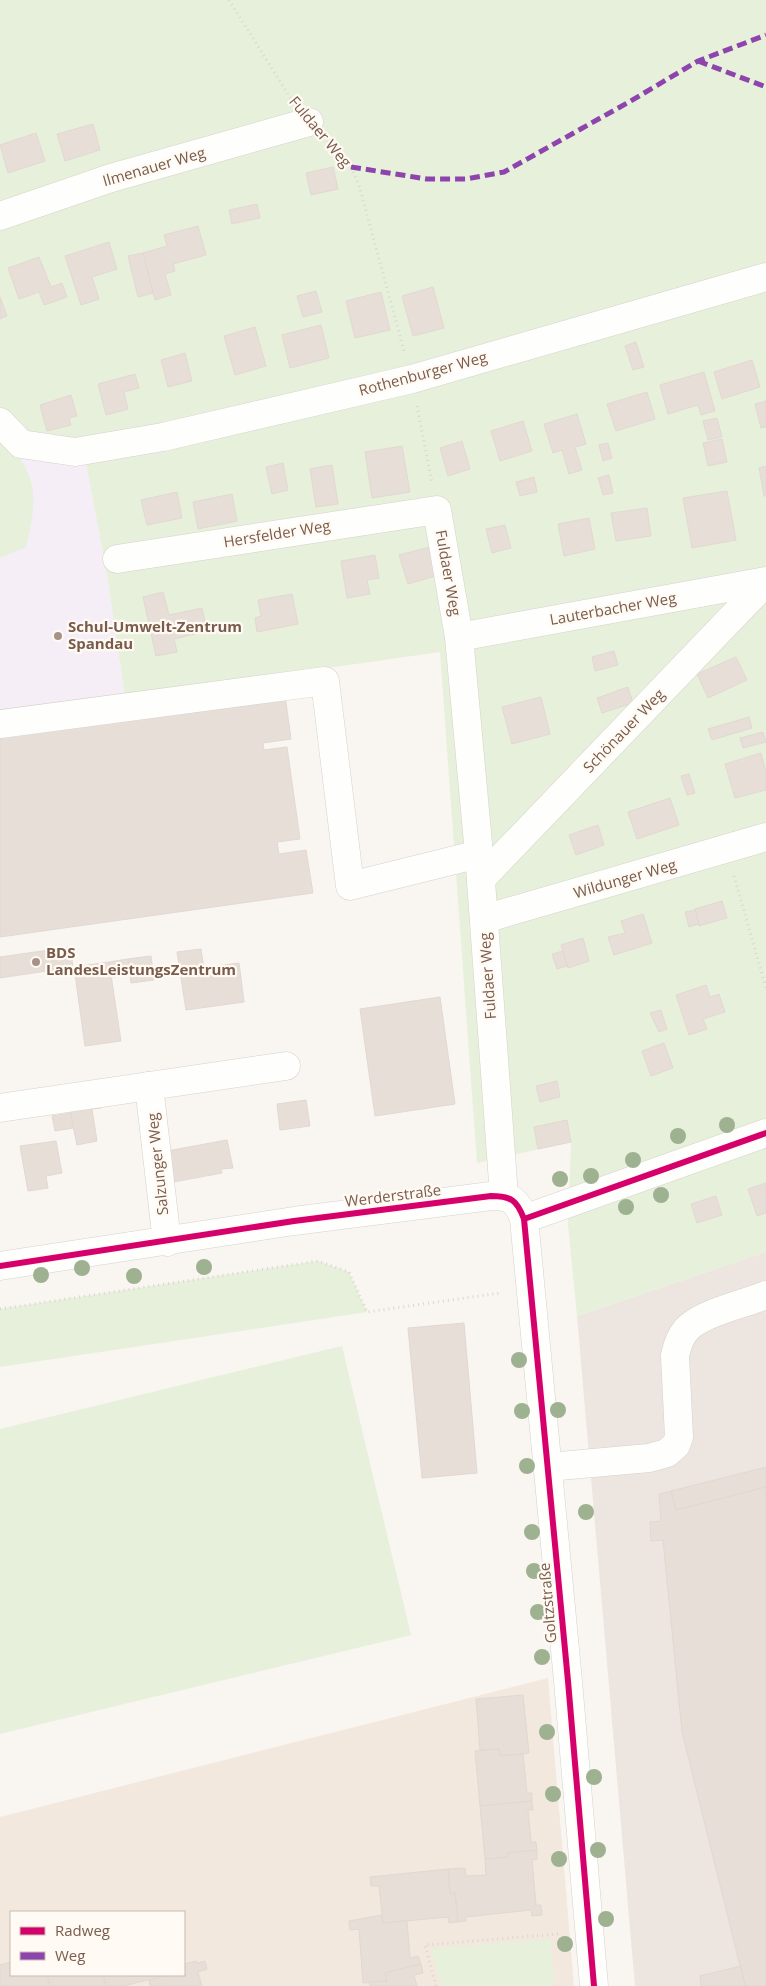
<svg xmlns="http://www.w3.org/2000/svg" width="766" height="1986" font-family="'Open Sans',sans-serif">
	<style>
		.residential { fill: #f2e8de; fill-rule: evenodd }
		.industrial { fill: #ede5e0 }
		.education { fill: #f6eef6 }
		.green { fill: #e7f0db }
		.building { fill: #e6ded7; stroke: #e2d8d2 }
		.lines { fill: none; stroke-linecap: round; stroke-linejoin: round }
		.minor-casing { stroke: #d7d1cb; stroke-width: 29 }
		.path { stroke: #dcd5d0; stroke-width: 3; stroke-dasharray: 1 4; stroke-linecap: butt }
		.minor { stroke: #fefefd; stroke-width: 28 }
		.quiet { stroke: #8e44ad; stroke-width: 5; stroke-dasharray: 10 5; stroke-linecap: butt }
		.cycleway-casing { stroke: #fffaf3; stroke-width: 9 }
		.cycleway { stroke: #d6006c; stroke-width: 6 }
		.tree { fill: #9eb190 }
		.poi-dot { fill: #a69286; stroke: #fffaf3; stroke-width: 2 }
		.labels { text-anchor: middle; stroke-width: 4.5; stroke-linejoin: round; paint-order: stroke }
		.street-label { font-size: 15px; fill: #7a5c4d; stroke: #fffaf3 }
		.poi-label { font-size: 15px; font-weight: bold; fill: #7a5c4d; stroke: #fffaf3; text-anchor: start }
	</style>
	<rect width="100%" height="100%" fill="#f9f5f0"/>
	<path class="residential" d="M548,1678L574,1986H0V1817ZM11,1912H184V1975H11Z"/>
	<path class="industrial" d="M766,1252V1986H635L577,1316Z"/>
	<path class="education" d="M0,437L86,463L107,574L125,697L0,714Z"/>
	<g class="green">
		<path d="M0,0H766V1252L577,1316L568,1225L571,1142L477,1163L440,652L125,697L107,574L86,463L0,422Z"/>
		<path d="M0,437C39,473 38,498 26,547L0,558Z"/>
		<path d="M318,1261L349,1272L367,1312L0,1367V1309Z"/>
		<path d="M342,1346L411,1635L0,1734V1429Z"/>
		<path d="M551,1939L554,1986H441L431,1949Z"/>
	</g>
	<g class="building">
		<path d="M93,124L100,150L65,161L57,134Z"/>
		<path d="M36,133L45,161L8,173L0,145Z"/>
		<path d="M333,167L338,189L311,195L306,173Z"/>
		<path d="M257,204L260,218L232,224L229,210Z"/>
		<path d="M198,226L206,255L173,264L175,271L165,274L171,295L155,300L143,253L167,246L164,235Z"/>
		<path d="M109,242L117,269L92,277L99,299L81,305L65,256Z"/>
		<path d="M143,253L153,293L138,297L128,256Z"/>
		<path d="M39,257L51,287L62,283L67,297L44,305L39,292L19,299L8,268Z"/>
		<path d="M433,287L444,328L413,336L402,296Z"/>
		<path d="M316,291L322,312L303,317L297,296Z"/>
		<path d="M381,292L390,330L355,338L346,301Z"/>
		<path d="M0,297L7,316L0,319Z"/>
		<path d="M321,325L329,358L290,368L282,335Z"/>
		<path d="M255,327L266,366L235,375L224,336Z"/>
		<path d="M636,342L644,367L633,370L625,346Z"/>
		<path d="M185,353L192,381L168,387L161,360Z"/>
		<path d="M752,360L760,387L722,399L714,372Z"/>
		<path d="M704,372L715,411L701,415L698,405L668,414L660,385Z"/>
		<path d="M135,374L139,388L124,392L128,409L106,415L98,384Z"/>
		<path d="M647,392L655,419L616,431L607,404Z"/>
		<path d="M71,395L77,416L69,418L71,425L47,431L40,405Z"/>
		<path d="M766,401V427L761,428L755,404Z"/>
		<path d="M577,414L586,444L575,447L582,470L569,474L562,450L553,453L544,424Z"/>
		<path d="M717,418L722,437L708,440L703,421Z"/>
		<path d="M523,421L532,451L500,461L491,431Z"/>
		<path d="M722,439L727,462L708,466L703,443Z"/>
		<path d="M462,441L470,469L448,476L440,448Z"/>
		<path d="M608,443L612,458L603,461L599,445Z"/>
		<path d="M402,446L410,492L372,498L365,452Z"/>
		<path d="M283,463L288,490L272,494L266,467Z"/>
		<path d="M332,465L338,504L316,507L310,469Z"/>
		<path d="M766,466V496H764L759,468Z"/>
		<path d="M609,475L613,493L603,495L598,478Z"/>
		<path d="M534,477L537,492L520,496L516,482Z"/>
		<path d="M727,491L736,540L692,548L683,498Z"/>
		<path d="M177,492L182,518L147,525L141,500Z"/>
		<path d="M232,494L237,521L198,529L193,502Z"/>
		<path d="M647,508L651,536L616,541L611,513Z"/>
		<path d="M589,518L595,549L564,556L558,524Z"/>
		<path d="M505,525L511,548L492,553L486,529Z"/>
		<path d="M430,547L439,575L408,584L399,555Z"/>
		<path d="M375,555L379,578L367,580L370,594L347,598L341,561Z"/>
		<path d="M163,592L169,615L202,608L207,631L174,639L177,652L156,656L143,597Z"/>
		<path d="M292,594L298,624L257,632L255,618L261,616L258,600Z"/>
		<path d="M614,651L618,665L595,671L592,657Z"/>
		<path d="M736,657L747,680L708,698L697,674Z"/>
		<path d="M628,687L633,703L602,713L597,698Z"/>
		<path d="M285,695L291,739L263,743L264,750L287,747L300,839L277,842L279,854L306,850L313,893L0,937V735Z"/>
		<path d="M541,697L550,734L512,744L502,707Z"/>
		<path d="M749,717L752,728L712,740L708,729Z"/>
		<path d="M763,732L766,742L743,748L740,738Z"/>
		<path d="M761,753L766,772V790L735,798L725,764Z"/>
		<path d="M689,774L695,793L687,795L681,776Z"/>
		<path d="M670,798L679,825L637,839L628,812Z"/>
		<path d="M598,825L604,845L576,855L569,835Z"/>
		<path d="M722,901L727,918L699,926L695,909Z"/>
		<path d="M695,910L699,924L689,927L685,912Z"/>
		<path d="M643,914L652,943L614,955L608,937L625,933L621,921Z"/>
		<path d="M583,938L589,961L568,968L561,945Z"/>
		<path d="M70,947L73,967L0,978V957Z"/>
		<path d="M201,949L205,976L217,974L216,966L239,963L244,1002L186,1010L177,952Z"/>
		<path d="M563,951L567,966L557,969L552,954Z"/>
		<path d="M151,956L154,980L131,983L128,959Z"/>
		<path d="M128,959L130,975L112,977L109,962Z"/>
		<path d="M109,962L121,1041L85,1046L74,967Z"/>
		<path d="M706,985L710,997L719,994L725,1012L703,1019L707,1029L689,1035L676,995Z"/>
		<path d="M440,997L455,1104L375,1116L360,1009Z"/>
		<path d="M661,1010L667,1029L659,1032L650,1013Z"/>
		<path d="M664,1043L673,1068L651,1076L642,1051Z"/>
		<path d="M557,1081L560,1097L540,1102L536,1086Z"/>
		<path d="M306,1100L310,1126L280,1130L277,1104Z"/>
		<path d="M100,1101L101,1108L92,1109L97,1141L77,1145L69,1107Z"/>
		<path d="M71,1113L73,1128L55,1131L52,1116Z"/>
		<path d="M567,1120L571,1142L538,1149L534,1127Z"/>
		<path d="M227,1140L233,1168L221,1169L222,1173L173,1182L167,1151Z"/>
		<path d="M56,1141L62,1173L46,1176L48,1188L28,1191L20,1146Z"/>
		<path d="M766,1183V1213L757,1216L748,1189Z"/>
		<path d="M716,1196L722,1215L697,1223L691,1204Z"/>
		<path d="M464,1323L477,1473L422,1478L408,1328Z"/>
		<path d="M766,1467V1487L676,1510L671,1491Z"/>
		<path d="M766,1487V1986H745L682,1732L663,1540L651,1541L650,1522L661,1521L659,1494L671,1491L676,1510Z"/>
		<path d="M523,1695L529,1753L500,1756L499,1749L480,1750L476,1699Z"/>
		<path d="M499,1749L500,1756L523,1754L527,1793H532V1801L480,1806L475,1751Z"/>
		<path d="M532,1801L533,1810H528L531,1842H536L537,1850L508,1853V1857L485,1859L480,1806Z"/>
		<path d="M537,1850V1859L532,1860L536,1905H541L542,1915L532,1916L531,1910L466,1917V1921L458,1922L455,1893L450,1894L448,1869L465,1868L466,1876L486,1875L485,1859L508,1857V1853Z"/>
		<path d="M448,1869L450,1894L455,1893L458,1922L449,1923L448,1917L383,1923L379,1886H371L370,1877Z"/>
		<path d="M382,1915L383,1923L407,1921L410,1958L418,1956L421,1964L385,1973L387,1981L363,1983L359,1929L350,1930L349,1921Z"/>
		<path d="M196,1961L197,1963L205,1961L207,1969L198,1972L202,1986H150L149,1979L169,1975H184V1964Z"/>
		<path d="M11,1962V1975H47L50,1986H0V1965Z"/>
		<path d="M421,1964L423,1973L414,1975L417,1986H370L369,1982L387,1981L385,1973Z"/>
		<path d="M741,1966L745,1986H701L700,1976Z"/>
		<path d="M47,1975H103L106,1986H50Z"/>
		<path d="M103,1975H169L123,1986H106Z"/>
	</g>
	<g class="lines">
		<g class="minor-casing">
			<g id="minor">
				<path d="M0,216L111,178L309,122"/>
				<path d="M0,422L21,444L75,452L163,437L412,379L766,277"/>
				<path d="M117,559L437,510L459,637L479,854L504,1196"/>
				<path d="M459,637L766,581"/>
				<path d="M0,724L325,681L350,886L479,854"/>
				<path d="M481,879L766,582"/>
				<path d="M484,919L766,837"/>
				<path d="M149,1086L167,1242"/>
				<path d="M0,1108L286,1066"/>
				<path d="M524,1219L766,1133"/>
				<path d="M0,1266L294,1221L491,1196C511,1196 517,1200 524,1219L568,1681L594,1986"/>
				<path d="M548,1467L649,1458L667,1453L676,1445L679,1437L675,1356C677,1346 681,1334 689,1327C706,1312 744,1304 766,1295"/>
			</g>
		</g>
		<g class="path">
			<path d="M229,0L291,99"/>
			<path d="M328,141L351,167L359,185L404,351"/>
			<path d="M417,406L432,483"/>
			<path d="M734,876L766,988"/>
			<path d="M0,1309L318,1261L349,1272L367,1312L500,1293"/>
			<path d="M436,1986L425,1945L559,1934"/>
		</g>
		<use href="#minor" class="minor"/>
		<g class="quiet">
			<path d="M698,61L766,87"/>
			<path d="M351,167L427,179H466L504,172L629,102L698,61L766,35"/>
		</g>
		<g class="cycleway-casing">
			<g id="cycleway">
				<path d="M524,1219L766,1133"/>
				<path d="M0,1266L294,1221L491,1196C511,1196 517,1200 524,1219L568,1681L594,1986"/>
			</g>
		</g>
		<use href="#cycleway" class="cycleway"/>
	</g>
	<g class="tree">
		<circle cx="727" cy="1125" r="8"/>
		<circle cx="678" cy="1136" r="8"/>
		<circle cx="633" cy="1160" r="8"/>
		<circle cx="591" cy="1176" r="8"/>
		<circle cx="560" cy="1179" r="8"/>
		<circle cx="661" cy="1195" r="8"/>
		<circle cx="626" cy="1207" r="8"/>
		<circle cx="204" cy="1267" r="8"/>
		<circle cx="82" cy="1268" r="8"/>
		<circle cx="41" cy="1275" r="8"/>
		<circle cx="134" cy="1276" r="8"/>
		<circle cx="519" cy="1360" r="8"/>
		<circle cx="558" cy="1410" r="8"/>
		<circle cx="522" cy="1411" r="8"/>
		<circle cx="527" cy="1466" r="8"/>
		<circle cx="586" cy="1512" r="8"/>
		<circle cx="532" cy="1532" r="8"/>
		<circle cx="534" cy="1571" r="8"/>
		<circle cx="538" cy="1612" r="8"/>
		<circle cx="542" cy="1657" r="8"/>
		<circle cx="547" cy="1732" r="8"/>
		<circle cx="594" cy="1777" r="8"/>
		<circle cx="553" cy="1794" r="8"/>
		<circle cx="598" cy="1850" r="8"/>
		<circle cx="559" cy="1859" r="8"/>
		<circle cx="606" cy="1919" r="8"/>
		<circle cx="565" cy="1944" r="8"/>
	</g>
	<g class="poi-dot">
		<circle cx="58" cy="636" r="5"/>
		<circle cx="36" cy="962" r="5"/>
	</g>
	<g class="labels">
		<g class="street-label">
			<text transform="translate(320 132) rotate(50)" y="5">Fuldaer Weg</text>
			<text transform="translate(154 167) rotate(-16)" y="5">Ilmenauer Weg</text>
			<text transform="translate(423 374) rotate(-15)" y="5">Rothenburger Weg</text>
			<text transform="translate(277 534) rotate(-9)" y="5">Hersfelder Weg</text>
			<text transform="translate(448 573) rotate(80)" y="5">Fuldaer Weg</text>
			<text transform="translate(613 609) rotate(-10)" y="5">Lauterbacher Weg</text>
			<text transform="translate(624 731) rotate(-46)" y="5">Schönauer Weg</text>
			<text transform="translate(625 879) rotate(-16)" y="5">Wildunger Weg</text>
			<text transform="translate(488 976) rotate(-94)" y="5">Fuldaer Weg</text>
			<text transform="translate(158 1164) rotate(-96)" y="5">Salzunger Weg</text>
			<text transform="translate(393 1196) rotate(-7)" y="5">Werderstraße</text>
			<text transform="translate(548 1603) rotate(-95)" y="5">Goltzstraße</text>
		</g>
		<g class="poi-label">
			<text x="68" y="632">Schul-Umwelt-Zentrum<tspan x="68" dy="17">Spandau</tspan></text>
			<text x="46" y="958">BDS<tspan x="46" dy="17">LandesLeistungsZentrum</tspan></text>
		</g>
	</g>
	<rect x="10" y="1911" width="175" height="65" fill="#fffaf3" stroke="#cabbb1"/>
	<rect x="20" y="1927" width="25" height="8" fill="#d6006c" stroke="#cabbb1"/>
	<text x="55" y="1936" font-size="15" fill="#7a5c4d">Radweg</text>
	<rect x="20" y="1952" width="25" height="8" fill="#8e44ad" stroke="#cabbb1"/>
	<text x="55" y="1961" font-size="15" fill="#7a5c4d">Weg</text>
</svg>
